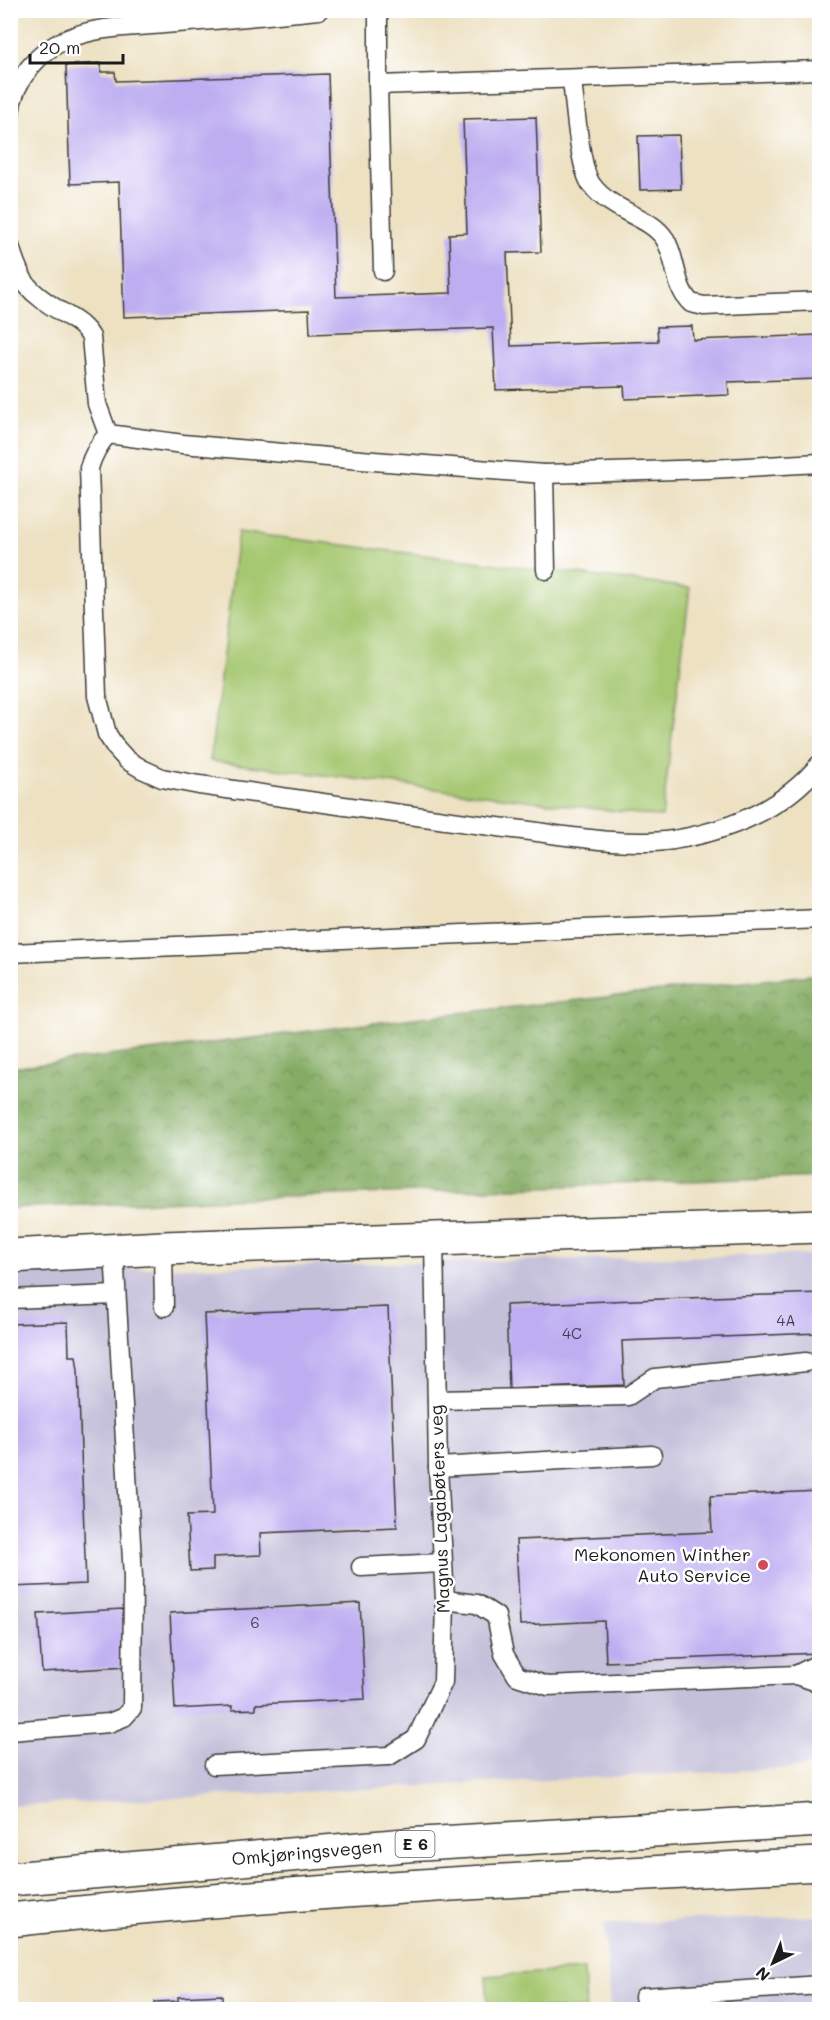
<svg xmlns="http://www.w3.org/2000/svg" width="830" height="2020" font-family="Mali,sans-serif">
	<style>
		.industrial { fill: #c5c0da }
		.forest { fill: url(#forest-crowns); stroke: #506440; stroke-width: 1.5 }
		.green { fill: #a6c871; stroke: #617246; stroke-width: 1.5 }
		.building { fill: #beaef1 }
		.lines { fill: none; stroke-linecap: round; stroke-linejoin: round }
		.service-casing { stroke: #3b3a35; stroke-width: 21 }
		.minor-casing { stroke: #3b3a35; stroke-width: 36 }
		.trunk-casing { stroke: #3b3a35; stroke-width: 36 }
		.service { stroke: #fff; stroke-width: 18 }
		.minor { stroke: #fff; stroke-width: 33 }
		.trunk { stroke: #fff; stroke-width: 33 }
		.poi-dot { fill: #d1495b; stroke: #fff; stroke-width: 2 }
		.labels { text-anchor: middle; stroke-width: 5; stroke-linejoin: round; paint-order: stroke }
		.number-label { font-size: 15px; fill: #444051 }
		.shield { fill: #fff; stroke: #606060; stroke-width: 1.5 }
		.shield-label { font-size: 16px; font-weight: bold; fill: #1c1c1c }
		.street-label { font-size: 18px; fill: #1c1c1c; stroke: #fff }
		.poi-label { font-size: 18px; fill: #1c1c1c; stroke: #fff; text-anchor: end }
	</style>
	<defs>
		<pattern id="forest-crowns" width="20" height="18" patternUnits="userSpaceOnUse" patternTransform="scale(1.5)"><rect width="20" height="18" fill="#84ac63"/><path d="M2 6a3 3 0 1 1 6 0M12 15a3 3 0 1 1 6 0" fill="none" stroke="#6b8b51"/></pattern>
	</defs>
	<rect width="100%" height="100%" fill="#fff"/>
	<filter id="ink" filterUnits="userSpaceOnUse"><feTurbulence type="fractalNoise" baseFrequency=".0167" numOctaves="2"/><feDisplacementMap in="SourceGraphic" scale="12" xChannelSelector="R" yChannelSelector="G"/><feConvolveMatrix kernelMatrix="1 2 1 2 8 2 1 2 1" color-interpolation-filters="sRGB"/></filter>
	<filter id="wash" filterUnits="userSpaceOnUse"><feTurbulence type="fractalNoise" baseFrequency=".008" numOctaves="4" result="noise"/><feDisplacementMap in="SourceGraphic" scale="24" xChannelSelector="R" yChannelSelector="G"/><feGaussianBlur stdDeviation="1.35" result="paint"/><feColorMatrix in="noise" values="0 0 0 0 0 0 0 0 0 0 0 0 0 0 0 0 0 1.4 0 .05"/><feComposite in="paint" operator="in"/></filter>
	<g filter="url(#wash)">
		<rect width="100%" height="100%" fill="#ede1c2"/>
		<g class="industrial">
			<path d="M819,1254V1767L11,1806L10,1271Z"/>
			<path d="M819,1916V2009H611L604,1923Z"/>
		</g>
		<path class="forest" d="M819,974V1176L11,1208V1068L430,1016Z"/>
		<g class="green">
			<path d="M238,532L690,588L662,817L210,761Z"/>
			<path d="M584,1970L586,2009H488L486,1976Z"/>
		</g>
		<g id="blocks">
			<g class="building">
				<path d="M101,63V72H115L116,81L328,74L336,297L451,293L449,234L467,233L463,119L536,117L541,252L507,253L511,346L658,341L657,327L692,326L693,340L819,335V379L728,382L729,395L625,399L624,386L496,390L493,328L310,334L309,310L124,317L119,182L70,184L66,65Z"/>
				<path d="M679,135L681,189L640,190L638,136Z"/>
				<path d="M819,1293V1333L622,1341L624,1385L509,1389L506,1305Z"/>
				<path d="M388,1307L397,1527L260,1533L261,1555L213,1557V1570L190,1571L187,1516L213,1515L204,1314Z"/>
				<path d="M68,1322L69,1356H76L78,1370L86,1584L10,1587V1324Z"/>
				<path d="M819,1491V1653L606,1662L604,1621L520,1625L516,1540L712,1532L710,1496Z"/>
				<path d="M360,1603L365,1699L256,1704V1709L232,1710V1706L175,1709L170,1613Z"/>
				<path d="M123,1609L127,1667L42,1672L38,1614Z"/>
				<path d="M222,1995V2010H155V2002L178,2001V1997Z"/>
			</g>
		</g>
	</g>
	<g filter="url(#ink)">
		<use href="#blocks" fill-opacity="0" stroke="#3b3a35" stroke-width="1.5"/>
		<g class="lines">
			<g class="service-casing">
				<g id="service">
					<path d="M378,10V85L820,70"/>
					<path d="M572,80C575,103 579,167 591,184C596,191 605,199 612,203C629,215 653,221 665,239C677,259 674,287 691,303L704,306L820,301"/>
					<path d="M378,85L383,271"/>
					<path d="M10,113C13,80 40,49 70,38C99,26 133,27 164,24C216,20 267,15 319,10"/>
					<path d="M10,246C21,285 29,292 63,313C74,320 84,325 91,337L97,404L108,434L183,444L361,460L544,474L709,469L820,463"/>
					<path d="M108,434C98,445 93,454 89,468L97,696L107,734L116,748L127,760L142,769L162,778L199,785C304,800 409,816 514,829C565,835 623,847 673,840C728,831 783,809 820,764"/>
					<path d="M544,474L546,570"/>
					<path d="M10,953L820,919"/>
					<path d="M163,1248L164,1307"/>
					<path d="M10,1299L116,1295"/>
					<path d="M437,1400L628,1396L655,1378L806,1362"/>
					<path d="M438,1467L652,1455"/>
					<path d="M361,1567L442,1563"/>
					<path d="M445,1600L477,1604L496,1616L504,1654L517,1676L548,1686L796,1675L820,1683"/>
					<path d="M796,1675L820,1663"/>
					<path d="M10,1731L109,1723L124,1717L132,1708L133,1577L114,1252"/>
					<path d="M214,1765L389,1756L416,1739L443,1682L445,1600L438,1467L434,1240"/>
					<path d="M644,1997L820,1985"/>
				</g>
			</g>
			<g class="minor-casing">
				<path id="minor" d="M10,1256L163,1248L820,1226"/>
			</g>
			<g class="trunk-casing">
				<g id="trunk">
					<path d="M10,1879L406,1845L820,1820"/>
					<path d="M10,1920C279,1891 550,1878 820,1864"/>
				</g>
			</g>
			<use href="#service" class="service"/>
			<use href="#minor" class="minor"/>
			<use href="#trunk" class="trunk"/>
		</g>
	</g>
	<circle class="poi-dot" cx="763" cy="1565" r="6"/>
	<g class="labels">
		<g class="number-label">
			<text x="786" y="1326">4A</text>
			<text x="572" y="1339">4C</text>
			<text x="255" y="1628">6</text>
		</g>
		<rect class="shield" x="395.5" y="1831" width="39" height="26" rx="4.5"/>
		<g class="shield-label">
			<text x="415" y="1850">E 6</text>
		</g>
		<g class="street-label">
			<text transform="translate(440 1509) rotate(-92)" y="6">Magnus Lagabøters veg</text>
			<text transform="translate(307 1853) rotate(-5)" y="6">Omkjøringsvegen</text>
		</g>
		<g class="poi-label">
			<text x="751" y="1561">Mekonomen Winther<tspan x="751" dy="21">Auto Service</tspan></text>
		</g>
	</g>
	<rect width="830" height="2020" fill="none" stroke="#fff" stroke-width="36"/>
	<g transform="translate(773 1963) rotate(223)" stroke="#ffffff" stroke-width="4.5" paint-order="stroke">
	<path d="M0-4.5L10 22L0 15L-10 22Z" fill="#1c1c1c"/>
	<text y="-9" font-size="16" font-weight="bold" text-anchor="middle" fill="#1c1c1c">N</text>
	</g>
	<path d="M30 54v9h93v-9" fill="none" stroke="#1c1c1c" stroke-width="3"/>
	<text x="39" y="54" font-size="18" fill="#1c1c1c" stroke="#ffffff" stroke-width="4.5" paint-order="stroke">20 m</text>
</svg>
